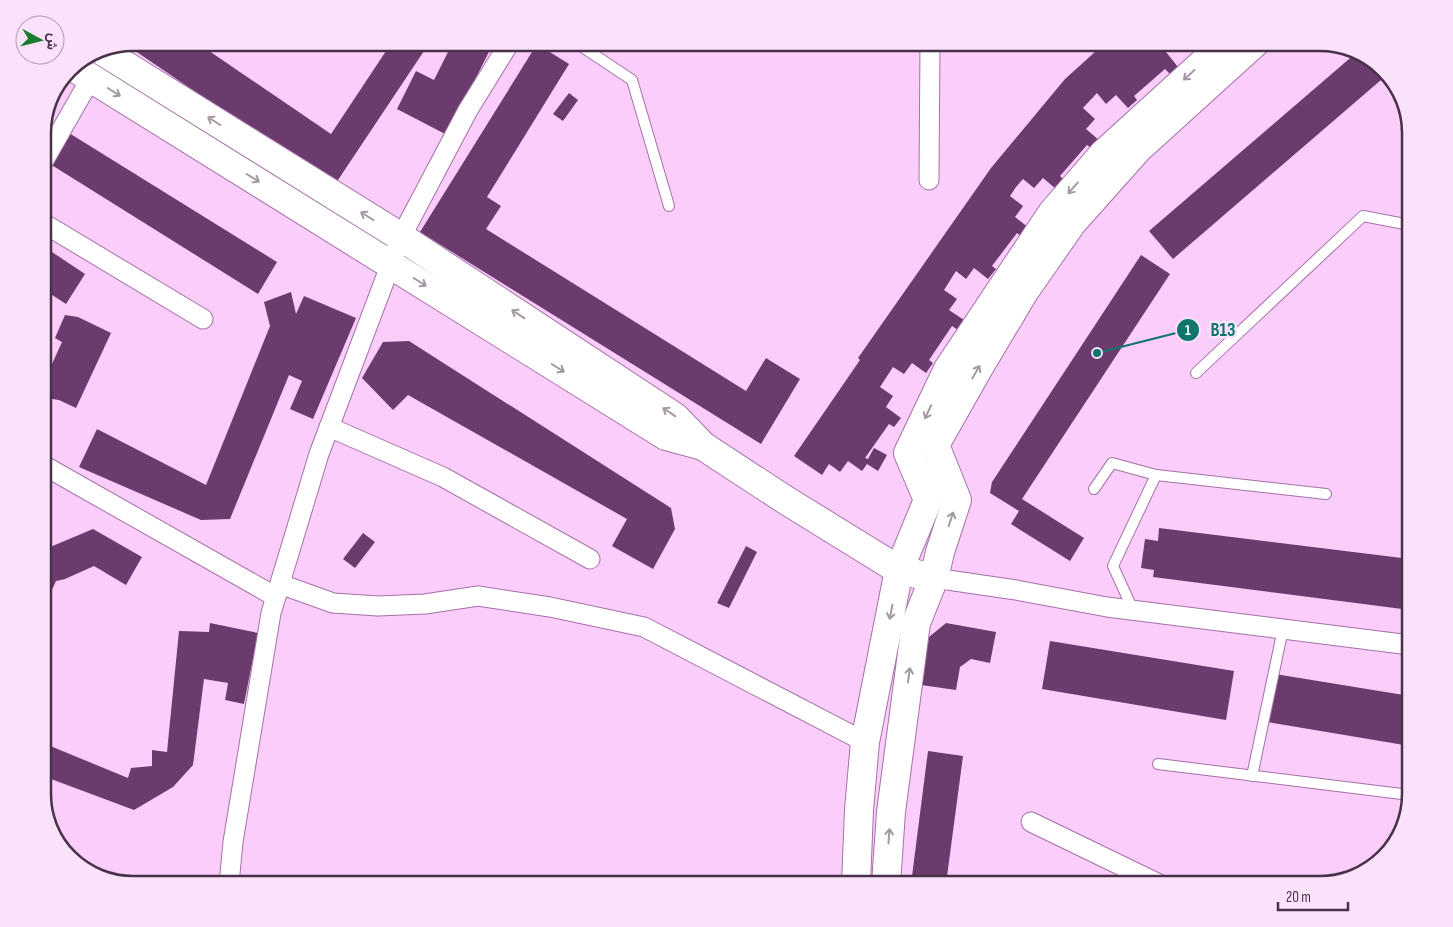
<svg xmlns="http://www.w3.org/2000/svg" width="1453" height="927" font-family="'Sofia Sans Condensed',Vazirmatn,sans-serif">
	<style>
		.building { fill: #6c3b6e }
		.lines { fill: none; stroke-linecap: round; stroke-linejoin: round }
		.lane-casing { stroke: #a571a7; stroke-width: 12 }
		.street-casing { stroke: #a571a7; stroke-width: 21 }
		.secondary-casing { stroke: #a571a7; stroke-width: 30 }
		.lane { stroke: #fff; stroke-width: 10 }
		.street { stroke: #fff; stroke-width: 19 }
		.secondary { stroke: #fff; stroke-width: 28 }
		.oneway { stroke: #a498a4 }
		.rim { fill: none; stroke: #493249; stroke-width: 2.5 }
		.leader { fill: none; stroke: #0f766e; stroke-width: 2 }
		.callout-dot { fill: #0f766e; stroke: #fae3fa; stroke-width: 2 }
		.mark-label { font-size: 15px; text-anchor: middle; font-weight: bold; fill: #fff }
		.callout-label { font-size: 19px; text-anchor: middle; font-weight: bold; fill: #0f766e; stroke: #fae3fa; stroke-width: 5; stroke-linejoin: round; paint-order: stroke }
	</style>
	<rect width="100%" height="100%" fill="#facdfb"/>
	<g class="building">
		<path d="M134,42H196L331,134L392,42H430L334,186L125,44Z"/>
		<path d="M453,42H494L447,135L397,109L416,71L434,80Z"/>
		<path d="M1106,42H1175L1177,44L1166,52L1178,67L1170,74L1165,69L1134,96L1137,100L1128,108L1116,95L1106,104L1097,93L1083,108L1095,119L1086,129L1100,141L1092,149L1087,145L1060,176L1064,180L1056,189L1043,178L1034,188L1023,179L1016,187L1010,196L1023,206L1015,217L1029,228L1022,237L1017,233L992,266L996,269L988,279L974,268L966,279L956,271L944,290L957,299L949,310L964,320L958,330L952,326L929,360L933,363L926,373L912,363L904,374L893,367L880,387L893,396L886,407L901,418L894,427L889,424L865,458L868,459L874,448L887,455L878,471L867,464L862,471L848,461L840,472L829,464L822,475L794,456L860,360L858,358L991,168L1065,79Z"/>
		<path d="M537,44L569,64L487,197L501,206L486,229L746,391L766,358L800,379L761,444L420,232Z"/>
		<path d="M1356,53L1370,58L1398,88L1403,105L1381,80L1173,259L1149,231Z"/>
		<path d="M569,93L578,100L563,121L553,114Z"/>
		<path d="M69,133L277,262L258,294L50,164Z"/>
		<path d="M43,246L85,274L66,304L43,289Z"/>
		<path d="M1141,255L1170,274L1022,499L1084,538L1070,561L1011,524L1019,511L990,493L992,482Z"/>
		<path d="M291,292L296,314L304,296L356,318L313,419L290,409L302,381L289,375L230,519L201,520L79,467L97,429L206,485L270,326L264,302Z"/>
		<path d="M65,315L78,317L111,333L76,408L59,400L46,398L43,405V385H46L47,375L62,342L55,338Z"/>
		<path d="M409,341L671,508L675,529L653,569L612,546L627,519L408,395L393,410L362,378L383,342Z"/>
		<path d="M1159,528L1410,559V610L1153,577L1154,570L1141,568L1145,539L1158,541Z"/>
		<path d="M93,529L142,557L126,585L94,566L65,579L56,581L43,609V550Z"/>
		<path d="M363,533L375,542L355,568L343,559Z"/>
		<path d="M746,546L757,552L729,608L717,603Z"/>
		<path d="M210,623L258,633L244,704L225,700L228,683L204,679L193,765L173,787L134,810L43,776V743L128,778L131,768L152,766V750L167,752L179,631L209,632Z"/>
		<path d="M946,623L996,632L990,663L971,659L960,667L956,690L921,685L929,637Z"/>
		<path d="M1050,641L1234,671L1226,720L1042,689Z"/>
		<path d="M1275,674L1410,696V746L1267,722Z"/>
		<path d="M928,751L963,756L946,884H911Z"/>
		<path d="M73,859L116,874L121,881L83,869Z"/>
	</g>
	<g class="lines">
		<g class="lane-casing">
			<g id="lane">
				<path d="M575,42L632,80L669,206"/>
				<path d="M1196,373L1363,216L1410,225"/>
				<path d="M1094,489L1112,463L1156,475L1326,494"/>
				<path d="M1133,610L1113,566L1156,475"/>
				<path d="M1158,764L1410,795"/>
				<path d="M1252,776L1283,629"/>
			</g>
		</g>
		<g class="street-casing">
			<g id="street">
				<path d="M43,162L91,78"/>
				<path d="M929,180L930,42"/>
				<path d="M43,223L203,319"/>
				<path d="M329,427L443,477L590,559"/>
				<path d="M43,465L276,597"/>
				<path d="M934,578L1016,590L1107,607L1410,645"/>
				<path d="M280,584L333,603L378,606L425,604L478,596L550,607L644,627L865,742"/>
				<path d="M1031,822L1159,884"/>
				<path d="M229,884L233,842L271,613L319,454L401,237L468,110L510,42"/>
			</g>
		</g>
		<g class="secondary-casing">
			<g id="secondary">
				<path d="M99,49L401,237L675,417L703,446L784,499L899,570L934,578"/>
				<path d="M73,67L666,436L703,446"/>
				<path d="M856,884L859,810L865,742L899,570L928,500L908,453L948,369L1052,213L1104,153L1226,42"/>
				<path d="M886,884L891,812L916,623L934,578L940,552L957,500L935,445L978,369L1024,292L1072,223L1138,149L1256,42"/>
			</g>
		</g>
		<use href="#lane" class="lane"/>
		<use href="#street" class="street"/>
		<use href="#secondary" class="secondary"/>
	</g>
	<defs><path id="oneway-shaft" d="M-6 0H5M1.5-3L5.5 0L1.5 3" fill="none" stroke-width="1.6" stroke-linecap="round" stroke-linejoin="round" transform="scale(1.25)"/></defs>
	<g class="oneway">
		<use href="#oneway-shaft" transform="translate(1189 75) rotate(138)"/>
		<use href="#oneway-shaft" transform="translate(114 92) rotate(32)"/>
		<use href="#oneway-shaft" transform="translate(214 121) rotate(-148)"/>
		<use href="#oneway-shaft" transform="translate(253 178) rotate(32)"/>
		<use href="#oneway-shaft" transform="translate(1073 188) rotate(131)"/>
		<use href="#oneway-shaft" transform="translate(367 216) rotate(-148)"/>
		<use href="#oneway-shaft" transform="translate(420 282) rotate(32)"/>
		<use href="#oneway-shaft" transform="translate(518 314) rotate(-147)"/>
		<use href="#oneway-shaft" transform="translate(558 368) rotate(32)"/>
		<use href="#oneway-shaft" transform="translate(976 372) rotate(-60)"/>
		<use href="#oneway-shaft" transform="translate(669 412) rotate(-146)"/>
		<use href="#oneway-shaft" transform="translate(928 412) rotate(115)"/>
		<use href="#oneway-shaft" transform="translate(951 519) rotate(-72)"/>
		<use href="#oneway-shaft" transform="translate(891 612) rotate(101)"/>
		<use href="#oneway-shaft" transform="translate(909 675) rotate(-82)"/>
		<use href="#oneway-shaft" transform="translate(889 836) rotate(-86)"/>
	</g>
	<path d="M0 0H1453V927H0ZM133 51H1320A82 82 0 0 1 1402 133V794A82 82 0 0 1 1320 876H133A82 82 0 0 1 51 794V133A82 82 0 0 1 133 51Z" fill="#fae3fa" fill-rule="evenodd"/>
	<path class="rim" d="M133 51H1320A82 82 0 0 1 1402 133V794A82 82 0 0 1 1320 876H133A82 82 0 0 1 51 794V133A82 82 0 0 1 133 51Z"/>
	<path class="leader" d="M1097 353L1188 330"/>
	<g class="callout-dot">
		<circle cx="1097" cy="353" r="5"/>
		<circle cx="1188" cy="330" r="12"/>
	</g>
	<g class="mark-label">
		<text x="1188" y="335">1</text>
	</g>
	<g class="callout-label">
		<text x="1223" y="336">B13</text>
	</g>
	<g transform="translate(40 40) rotate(97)"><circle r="24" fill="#fae3fa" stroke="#b39cb3"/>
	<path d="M0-4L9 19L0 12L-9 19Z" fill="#1b7c2d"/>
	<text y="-8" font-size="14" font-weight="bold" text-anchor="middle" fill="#493249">ش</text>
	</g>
	<path d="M1278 902v8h70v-8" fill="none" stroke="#493249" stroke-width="2.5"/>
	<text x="1286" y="902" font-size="15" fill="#493249" stroke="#fae3fa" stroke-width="4" paint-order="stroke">20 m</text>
</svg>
